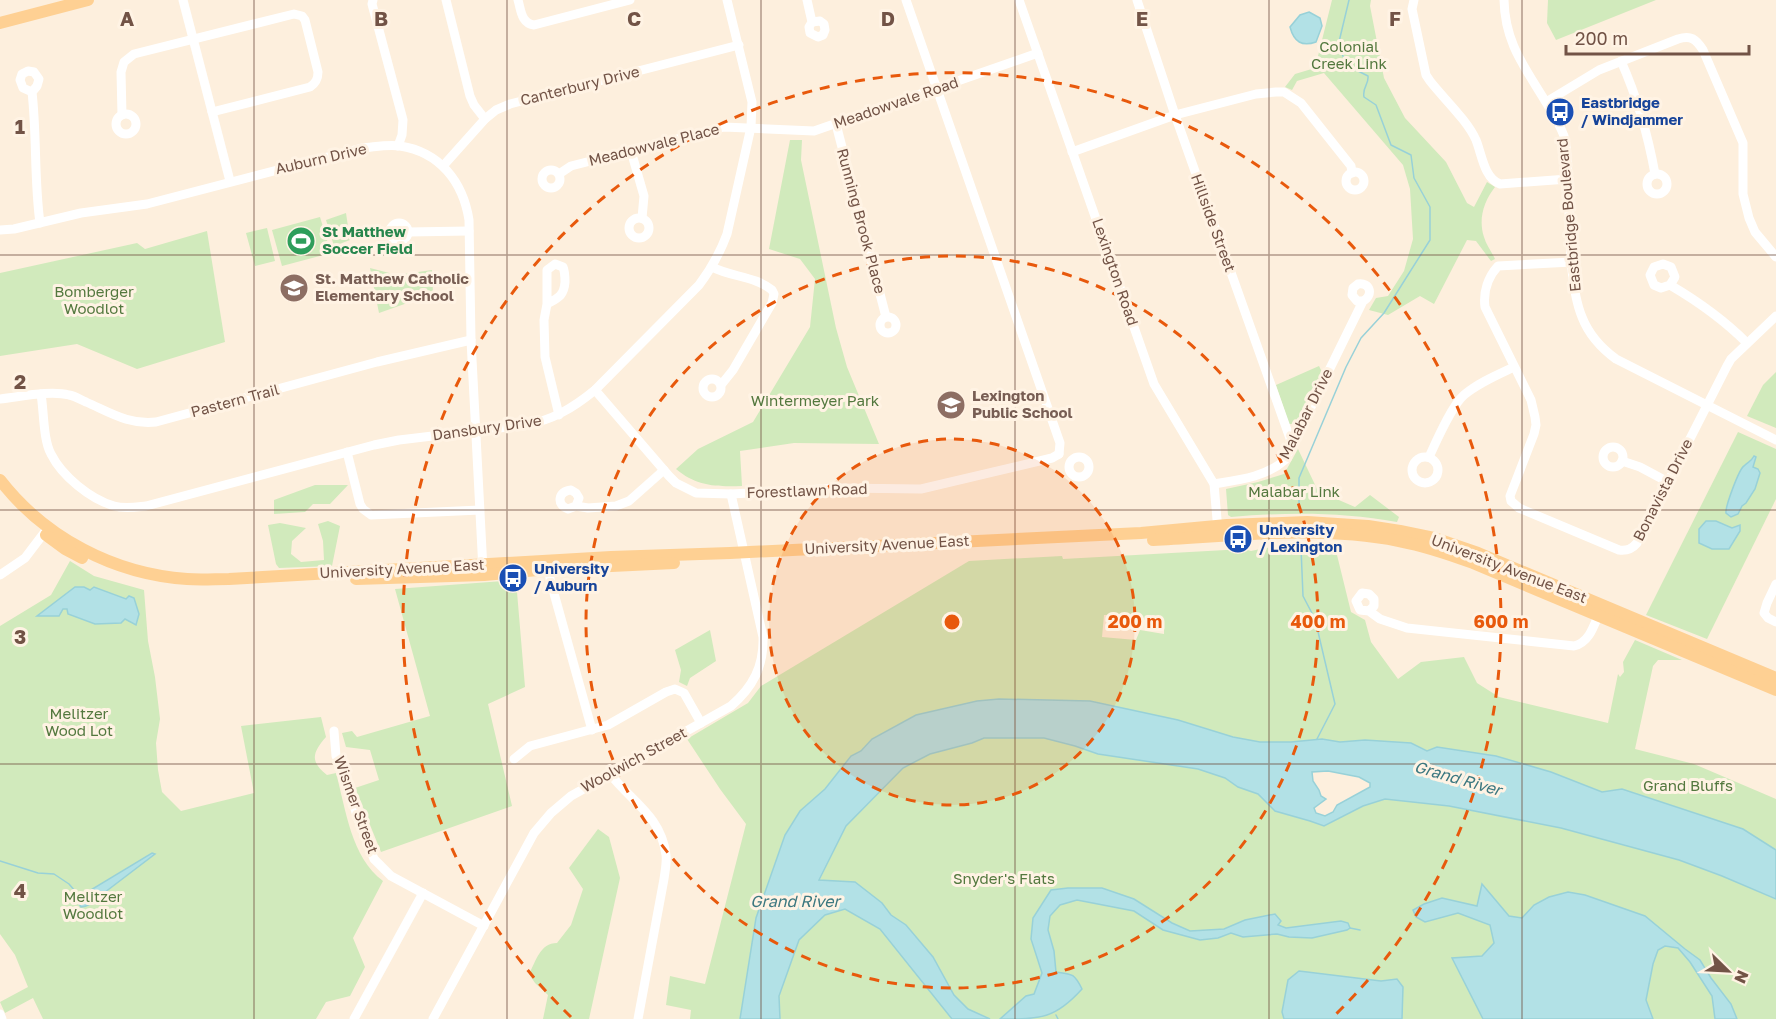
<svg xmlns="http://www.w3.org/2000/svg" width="1776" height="1019" font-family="'Golos Text',sans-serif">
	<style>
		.green { fill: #d1eabc; fill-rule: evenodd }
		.water { fill: #b2e1e6; stroke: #98d1d8; stroke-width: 1.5; fill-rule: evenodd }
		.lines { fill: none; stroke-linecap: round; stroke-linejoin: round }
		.stream { stroke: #98d1d8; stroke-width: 1.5 }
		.minor { stroke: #fff; stroke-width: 9 }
		.major { stroke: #fed093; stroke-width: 12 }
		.grid { fill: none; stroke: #725346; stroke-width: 1.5; stroke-opacity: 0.55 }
		.ring { fill: none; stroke: #e8590c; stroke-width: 3; stroke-dasharray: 10 8 }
		.labels { text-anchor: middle; stroke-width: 6; stroke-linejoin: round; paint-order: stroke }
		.park-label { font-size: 15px; fill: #53783e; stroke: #fff3e4 }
		.street-label { font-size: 15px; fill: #725346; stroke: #fff3e4 }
		.transit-label { font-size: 15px; font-weight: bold; fill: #164399; stroke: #fff3e4; text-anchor: start }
		.leisure-label { font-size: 15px; font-weight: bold; fill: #27864d; stroke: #fff3e4; text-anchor: start }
		.education-label { font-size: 15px; font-weight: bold; fill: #785e54; stroke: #fff3e4; text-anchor: start }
		.water-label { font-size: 16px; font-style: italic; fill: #3c7880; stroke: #fff3e4 }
		.grid-label { font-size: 20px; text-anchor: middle; font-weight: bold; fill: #725346; stroke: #fff3e4; stroke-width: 6; stroke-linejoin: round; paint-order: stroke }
		.centre { fill: #e8590c; stroke: #fff3e4; stroke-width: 3 }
		.ring-label { font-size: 18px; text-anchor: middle; font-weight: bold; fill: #e8590c; stroke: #fff3e4; stroke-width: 6; stroke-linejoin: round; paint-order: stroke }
	</style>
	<rect width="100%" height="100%" fill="#fdefdd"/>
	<g class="green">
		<path d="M1332,0H1371L1370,6L1384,78L1405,118L1446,162L1467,203L1474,207L1487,182L1495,187C1484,201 1478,219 1484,237C1486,245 1492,252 1495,259L1491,261L1476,241L1467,240L1434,304L1420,296L1388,315L1369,310L1376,298L1388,296L1404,271L1413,239L1410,189L1403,165L1324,73L1297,81L1292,90L1285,87L1295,74L1315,68Z"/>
		<path d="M1548,0H1656L1556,40L1547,23Z"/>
		<path d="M790,140H802L801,160L836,328L847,367L879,444L794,443L740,451L742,486C716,487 696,486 676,469L698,449L753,422L810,327L815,279L800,259L769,249Z"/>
		<path d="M346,213L350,240L334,246L326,220Z"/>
		<path d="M320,217L331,253L282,266L272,230Z"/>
		<path d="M267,228L275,261L255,266L246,233Z"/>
		<path d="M207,231L225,342L137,369L77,344L0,356V273L137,243L145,249Z"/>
		<path d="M370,268L397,275L432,270L433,294L379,313Z"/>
		<path d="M1319,366L1322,372L1296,424H1289L1276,385Z"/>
		<path d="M1776,372V428L1747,416L1763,385Z"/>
		<path d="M1738,432L1776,449V499L1707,639L1646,615Z"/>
		<path d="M1298,449L1318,491L1355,507L1370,495L1399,517L1397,522C1342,512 1287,512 1231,517L1228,515L1226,489L1258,482L1284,474Z"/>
		<path d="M315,485H348L330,504H313L305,512L274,514V500Z"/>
		<path d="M328,521L340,526L332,566L279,568L276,564L268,525L280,523L306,528L292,541L291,554L301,562L324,560L323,541L318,524Z"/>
		<path d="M1313,543L1341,545L1337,555L1351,612L1365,620L1371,642L1398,679L1421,662L1464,657L1477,683L1499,697L1608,723L1618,674L1620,677L1624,672L1623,662L1635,640L1682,660H1658L1653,666L1635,749L1694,764L1776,799V850L1743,829L1622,789L1602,792L1551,772L1496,756L1428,751L1411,743L1365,740L1340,742L1322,739L1291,742H1260L1233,737L1178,720L1090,701L872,739L861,751L851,756L825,789L800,811L785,835L756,918L740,1019H690L691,1010L666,1005L670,976L705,984L746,824L720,789L687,739L748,703L761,686L969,561L1062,556L1063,559L1244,549L1251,551L1265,548ZM1104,615H1141L1147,623L1164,630V634L1140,630L1136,640L1102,637Z"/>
		<path d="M70,561L94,576L144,590L148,641L155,677L160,719L156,743L158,770L162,792L181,811L254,793L241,726L321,717L326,737C313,752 309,761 327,775L336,773C346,810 351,857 383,881L353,938L365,967L350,996L326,1002L316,1019H43L33,998L5,1013L0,1002L28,987L15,955L0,934V626L51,595Z"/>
		<path d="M516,580L525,687L488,704L512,806L381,852L355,788L379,780L370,750L346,747L342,733L352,731L357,737L430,716L395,589Z"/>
		<path d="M710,630L716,661L690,678L687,686L679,682L681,670L675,650Z"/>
		<path d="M984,738H1044L1075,746L1098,754L1198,769L1225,778L1238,787L1258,794L1275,811L1310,821L1324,826L1363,806L1385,799L1449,806L1561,828L1679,860L1722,876L1776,899V1019H780L779,996L790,961L819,881L846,826L903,768L930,754L972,743Z"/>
		<path d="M598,829L609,837L620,878L589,1019H543L548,995L535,983L529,974C536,961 540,943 557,943L571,925L583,889L569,868Z"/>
	</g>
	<g class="water">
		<path d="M1309,12L1320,18L1322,26L1316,42C1302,47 1294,42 1290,27L1300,15Z"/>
		<path d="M1754,456L1756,457L1753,467L1758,469L1760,473L1755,489L1746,503L1742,506L1738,514L1731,517L1726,513C1725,507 1739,469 1744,466C1749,461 1750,463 1754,456Z"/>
		<path d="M1706,521H1716L1732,528L1740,525V531L1729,549H1712L1699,543V529Z"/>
		<path d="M75,587H84L90,590L94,587L126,599L129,596L134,598L139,614L136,625L125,619L121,623L95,624L68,614L67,609H63L59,616H37Z"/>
		<path d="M999,699L1090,701L1178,720L1233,737L1260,742H1291L1322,739L1340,742L1365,740L1411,743L1427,751L1437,747L1496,756L1551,772L1602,792L1622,789L1743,829L1776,850V899L1722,876L1679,860L1561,828L1449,806L1385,799L1363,806L1324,826L1310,821L1275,811L1258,794L1238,787L1225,778L1198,769L1098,754L1075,746L1044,738H984L972,743L930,754L903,768L846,826L819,880L855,882L882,903L891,915L906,925L933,957L954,995L968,1009L990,1019H952L880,929L845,909L825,915L799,940L779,996L780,1019H740L756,918L785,835L800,811L825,789L851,756L861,751L872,739L916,715L977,701ZM1328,771L1359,777L1370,783V787L1337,805L1333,812L1325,816L1316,813L1314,808L1326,799L1321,796L1319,790L1313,781L1312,772Z"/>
		<path d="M152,853L155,854L100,896C95,902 90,906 81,907L78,902L84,894Z"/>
		<path d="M1482,884L1509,916L1522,918L1534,905L1549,897L1568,892L1585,895L1645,916L1685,949L1700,960L1711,978L1731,1004L1737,1019H1715L1712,996L1690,962L1678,948L1665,946L1658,950L1653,964L1646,1000L1653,1019H1483L1452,958L1482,956L1494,943L1490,925L1458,913L1425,922L1416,917L1413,910L1424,904L1442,898L1477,906Z"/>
		<path d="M1068,888H1102L1134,899L1172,923L1190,931L1224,929L1245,920L1275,914L1281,921L1278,925L1286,928L1341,921L1348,923L1350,928L1347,930L1312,938L1289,937L1277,934L1243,937L1231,933L1218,938L1200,940L1163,930L1134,911L1077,900L1060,905L1050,916L1048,930L1054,951L1056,972C1072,974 1074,973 1082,989C1055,1019 1041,1019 1000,1019L1026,996L1034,994L1042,973L1031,939L1033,918L1051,890Z"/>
		<path d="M1299,971L1381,981L1397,979L1403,987L1402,1019H1284L1282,1012L1288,980Z"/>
	</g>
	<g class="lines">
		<g class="stream">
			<path d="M1299,505V478L1346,367L1361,338L1384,313L1430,240V207L1414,178L1411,155L1391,145L1376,105L1364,97C1362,87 1369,85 1368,76L1348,66L1338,46L1349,0"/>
			<path d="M1301,548L1303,596L1315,619L1335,704L1317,739"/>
			<path d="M0,861L38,873L54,874L69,884L81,898"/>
			<path d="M1350,928L1360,930"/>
			<path d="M1056,1015L1058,1019"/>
		</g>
		<g class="minor">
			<path d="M183,0L230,181"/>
			<path d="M373,0L372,4L403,120L402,135L398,146"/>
			<path d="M446,0L470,96L474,105L485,119"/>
			<path d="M518,0C521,10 521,23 534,25L630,0"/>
			<path d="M807,0L812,22L809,27L810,33L818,37L823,35L825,30L824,24L820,21L812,22"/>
			<path d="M906,0L1060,443L1059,454"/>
			<path d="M1019,0L1154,384L1214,484L1218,531"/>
			<path d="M1137,0L1175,115L1292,444"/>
			<path d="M1414,0L1412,9L1426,75L1430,81C1444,99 1467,120 1476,140C1482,155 1484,178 1500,184L1568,179"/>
			<path d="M1504,0C1505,44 1525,67 1547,104C1553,114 1560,125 1564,136C1568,150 1567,167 1568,181C1570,220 1568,283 1582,317C1589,335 1601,348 1616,359L1776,440"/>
			<path d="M1621,61C1637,97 1648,135 1655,174"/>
			<path d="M32,92L23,88L20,80L22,74L28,71L34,72L39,79L37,86L32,92C37,136 34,180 40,223"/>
			<path d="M1546,102L1599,70L1678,39C1691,35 1696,39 1703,50L1743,143V194L1749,218L1755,232L1776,257"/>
			<circle cx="126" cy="124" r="10"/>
			<path d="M122,115L121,72L124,62L134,54L294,14L302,16L305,20L318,72C318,79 316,83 310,87L212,112"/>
			<path d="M836,124L886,317"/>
			<path d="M631,151L644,196L642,218"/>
			<path d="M1072,152L1175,115L1256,94L1276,92H1284L1301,103L1351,166L1352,173"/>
			<path d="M443,166L485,119L496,110L510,104L739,45"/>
			<circle cx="551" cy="179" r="9"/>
			<circle cx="1355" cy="181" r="9"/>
			<path d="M559,174L571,166L724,127L814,131L1038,53"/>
			<circle cx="1657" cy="184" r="10"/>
			<circle cx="639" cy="228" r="10"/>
			<circle cx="399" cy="232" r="9"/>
			<path d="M0,230L14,229L81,213L147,204L362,148C375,147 388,144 400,146C440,152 463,182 469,220L471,340L483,570"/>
			<path d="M408,232L469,231"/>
			<path d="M1572,262L1498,266C1488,277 1483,292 1485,307L1531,400L1535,417L1536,425L1534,434L1510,496L1511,501L1519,508L1619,550C1627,551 1632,549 1637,543L1727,366L1731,359L1776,316"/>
			<path d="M712,267C731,277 755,276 772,290L774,294L772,303L733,370L721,385"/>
			<path d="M1670,285L1675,277L1671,267L1663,264L1654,267L1650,275L1654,285L1661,288L1670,285C1699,302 1724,320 1747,343"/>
			<path d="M547,304C558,298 564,296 565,282C565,276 565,272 563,267L555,264L547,270V304L544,320L545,357L559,415"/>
			<circle cx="888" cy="325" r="8"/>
			<circle cx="712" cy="388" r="9"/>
			<path d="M595,390L669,476L676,483L696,493L731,494L841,488L921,489L1052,458L1059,454"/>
			<path d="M41,394C44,412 43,439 51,454C62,476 90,499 114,506C125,509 136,507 146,506L374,445L399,440L525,425C553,420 573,408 595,390L699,285C711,269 720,253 727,234L751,127L752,102L727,0"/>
			<path d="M0,399C20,397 50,390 69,395C75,396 81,400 86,402C111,413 129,425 156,422L377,362L471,340"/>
			<circle cx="1613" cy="457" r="10"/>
			<path d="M347,452L360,504L363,509L371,515L480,510"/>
			<circle cx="1425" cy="470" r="13"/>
			<path d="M1429,457C1436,442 1452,405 1464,395C1478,383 1497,375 1514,367"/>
			<circle cx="1079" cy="467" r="10"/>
			<path d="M1622,461L1640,467L1668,482"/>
			<path d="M1214,484C1239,480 1266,477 1285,460L1363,301C1374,295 1370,282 1358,284L1353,288L1352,295L1357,301H1363"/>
			<path d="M576,506L579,498L576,493L571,490C558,491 556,505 568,509L576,506L588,508L616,506L629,501L664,470"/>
			<path d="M549,564L550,579L592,730"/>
			<path d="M0,575L25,558L47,529"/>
			<path d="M1776,584L1767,603L1764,613L1768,618L1776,622"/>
			<path d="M1369,611L1374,606V599L1369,594L1362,593L1356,601L1360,610L1369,611L1380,619L1407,628L1574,646C1590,642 1594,625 1600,611"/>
			<path d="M334,731L336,756L344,770L357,816L374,859L391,876L484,926"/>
			<path d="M514,759L530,746L608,725L666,692L675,689L684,693L701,723"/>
			<path d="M610,774C632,802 661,816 666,855C667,862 665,871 664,879L638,1019"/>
			<path d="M0,1014L2,1019"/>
			<path d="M354,1019L423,893"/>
			<path d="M433,1019L534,833L551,813L571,796L731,706C753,687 764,666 763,637L731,494"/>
		</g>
		<g class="major">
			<path d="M0,23L88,0"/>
			<path d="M0,480C45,538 114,574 187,579C201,580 215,579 229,579L611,557L730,553L1141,533L1227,525L1307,522L1368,526L1400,531L1434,538L1478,553L1776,678"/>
			<path d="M46,535L65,549L82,558"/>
			<path d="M1153,540C1234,536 1318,525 1399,541C1425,546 1449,554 1473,563L1776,690"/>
			<path d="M356,579L484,575L549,569L674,563"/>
		</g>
	</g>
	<path class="grid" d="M254,0V1019M507,0V1019M761,0V1019M1015,0V1019M1269,0V1019M1522,0V1019M0,255H1776M0,510H1776M0,764H1776"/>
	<circle cx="952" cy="622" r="183" fill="#e8590c" fill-opacity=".12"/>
	<g class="ring">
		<circle cx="952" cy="622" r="183"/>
		<circle cx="952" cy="622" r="366"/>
		<path d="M571 1017A549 549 0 1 1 1333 1017"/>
	</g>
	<defs>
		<g id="bus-disc" transform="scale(1.5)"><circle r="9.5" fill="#1a4fb4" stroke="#fff3e4"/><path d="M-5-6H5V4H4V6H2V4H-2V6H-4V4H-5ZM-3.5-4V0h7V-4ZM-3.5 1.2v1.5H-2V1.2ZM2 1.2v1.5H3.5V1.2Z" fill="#fff"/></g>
		<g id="stadium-disc" transform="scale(1.5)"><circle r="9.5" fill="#2e9e5b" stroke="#fff3e4"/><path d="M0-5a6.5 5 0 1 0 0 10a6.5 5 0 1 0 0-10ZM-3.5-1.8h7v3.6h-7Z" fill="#fff"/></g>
		<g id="school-disc" transform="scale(1.5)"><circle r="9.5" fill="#8d6e63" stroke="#fff3e4"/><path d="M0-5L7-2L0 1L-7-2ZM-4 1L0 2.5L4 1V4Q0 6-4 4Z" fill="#fff"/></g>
	</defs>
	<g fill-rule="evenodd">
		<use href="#bus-disc" x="1560" y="112"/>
		<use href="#stadium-disc" x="301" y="241"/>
		<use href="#school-disc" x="294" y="288"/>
		<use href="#school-disc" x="951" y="405"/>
		<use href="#bus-disc" x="1238" y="539"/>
		<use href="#bus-disc" x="513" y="578"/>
	</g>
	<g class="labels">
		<g class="park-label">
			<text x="1349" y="52">Colonial<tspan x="1349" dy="17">Creek Link</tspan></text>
			<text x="94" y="297">Bomberger<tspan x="94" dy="17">Woodlot</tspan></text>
			<text x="815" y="406">Wintermeyer Park</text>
			<text x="1294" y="497">Malabar Link</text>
			<text x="79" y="719">Melitzer<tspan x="79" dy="17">Wood Lot</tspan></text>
			<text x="1688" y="791">Grand Bluffs</text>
			<text x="1004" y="884">Snyder's Flats</text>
			<text x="93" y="902">Melitzer<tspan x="93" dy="17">Woodlot</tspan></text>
		</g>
		<g class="street-label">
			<text transform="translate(580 86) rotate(-14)" y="5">Canterbury Drive</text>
			<text transform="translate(896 103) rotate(-19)" y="5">Meadowvale Road</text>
			<text transform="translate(654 145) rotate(-14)" y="5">Meadowvale Place</text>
			<text transform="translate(321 159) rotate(-13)" y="5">Auburn Drive</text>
			<text transform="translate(1569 215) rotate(-95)" y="5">Eastbridge Boulevard</text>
			<text transform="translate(861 221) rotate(75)" y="5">Running Brook Place</text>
			<text transform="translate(1213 223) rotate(70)" y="5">Hillside Street</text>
			<text transform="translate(1115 272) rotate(71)" y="5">Lexington Road</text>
			<text transform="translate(235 401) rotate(-15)" y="5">Pastern Trail</text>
			<text transform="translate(1306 414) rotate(-63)" y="5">Malabar Drive</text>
			<text transform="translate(487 428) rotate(-8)" y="5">Dansbury Drive</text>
			<text transform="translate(1663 490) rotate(-63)" y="5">Bonavista Drive</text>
			<text transform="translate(807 491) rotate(-2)" y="5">Forestlawn Road</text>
			<text transform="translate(887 545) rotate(-3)" y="5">University Avenue East</text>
			<text transform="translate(402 569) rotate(-3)" y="5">University Avenue East</text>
			<text transform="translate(1509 569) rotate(21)" y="5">University Avenue East</text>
			<text transform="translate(634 760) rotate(-29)" y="5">Woolwich Street</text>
			<text transform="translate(356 805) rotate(70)" y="5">Wismer Street</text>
		</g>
		<g class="transit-label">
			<text x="1581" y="108">Eastbridge<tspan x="1581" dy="17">/ Windjammer</tspan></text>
			<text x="1259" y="535">University<tspan x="1259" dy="17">/ Lexington</tspan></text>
			<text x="534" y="574">University<tspan x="534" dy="17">/ Auburn</tspan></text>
		</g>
		<g class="leisure-label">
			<text x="322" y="237">St Matthew<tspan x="322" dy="17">Soccer Field</tspan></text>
		</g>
		<g class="education-label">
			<text x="315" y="284">St. Matthew Catholic<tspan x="315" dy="17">Elementary School</tspan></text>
			<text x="972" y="401">Lexington<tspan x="972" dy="17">Public School</tspan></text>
		</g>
		<g class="water-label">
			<text transform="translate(1458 778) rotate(16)" y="6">Grand River</text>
			<text x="795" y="907">Grand River</text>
		</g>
	</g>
	<g class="grid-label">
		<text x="127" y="26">A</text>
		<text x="381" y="26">B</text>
		<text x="634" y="26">C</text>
		<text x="888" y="26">D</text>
		<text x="1142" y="26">E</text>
		<text x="1395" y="26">F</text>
		<text x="20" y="134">1</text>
		<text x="20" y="389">2</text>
		<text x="20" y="644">3</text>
		<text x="20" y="898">4</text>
	</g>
	<circle cx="952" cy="622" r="9" class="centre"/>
	<g class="ring-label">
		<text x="1135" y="628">200 m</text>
		<text x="1318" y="628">400 m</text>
		<text x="1501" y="628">600 m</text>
	</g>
	<g transform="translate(1728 971) rotate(114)" stroke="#fff3e4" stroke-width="4.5" paint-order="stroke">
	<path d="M0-4.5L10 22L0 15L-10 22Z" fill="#725346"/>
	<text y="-9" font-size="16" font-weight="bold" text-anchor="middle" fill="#725346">N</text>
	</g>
	<path d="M1566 45v9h183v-9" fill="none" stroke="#725346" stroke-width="3"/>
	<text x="1575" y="45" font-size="18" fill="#725346" stroke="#fff3e4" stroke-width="4.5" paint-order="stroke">200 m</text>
</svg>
